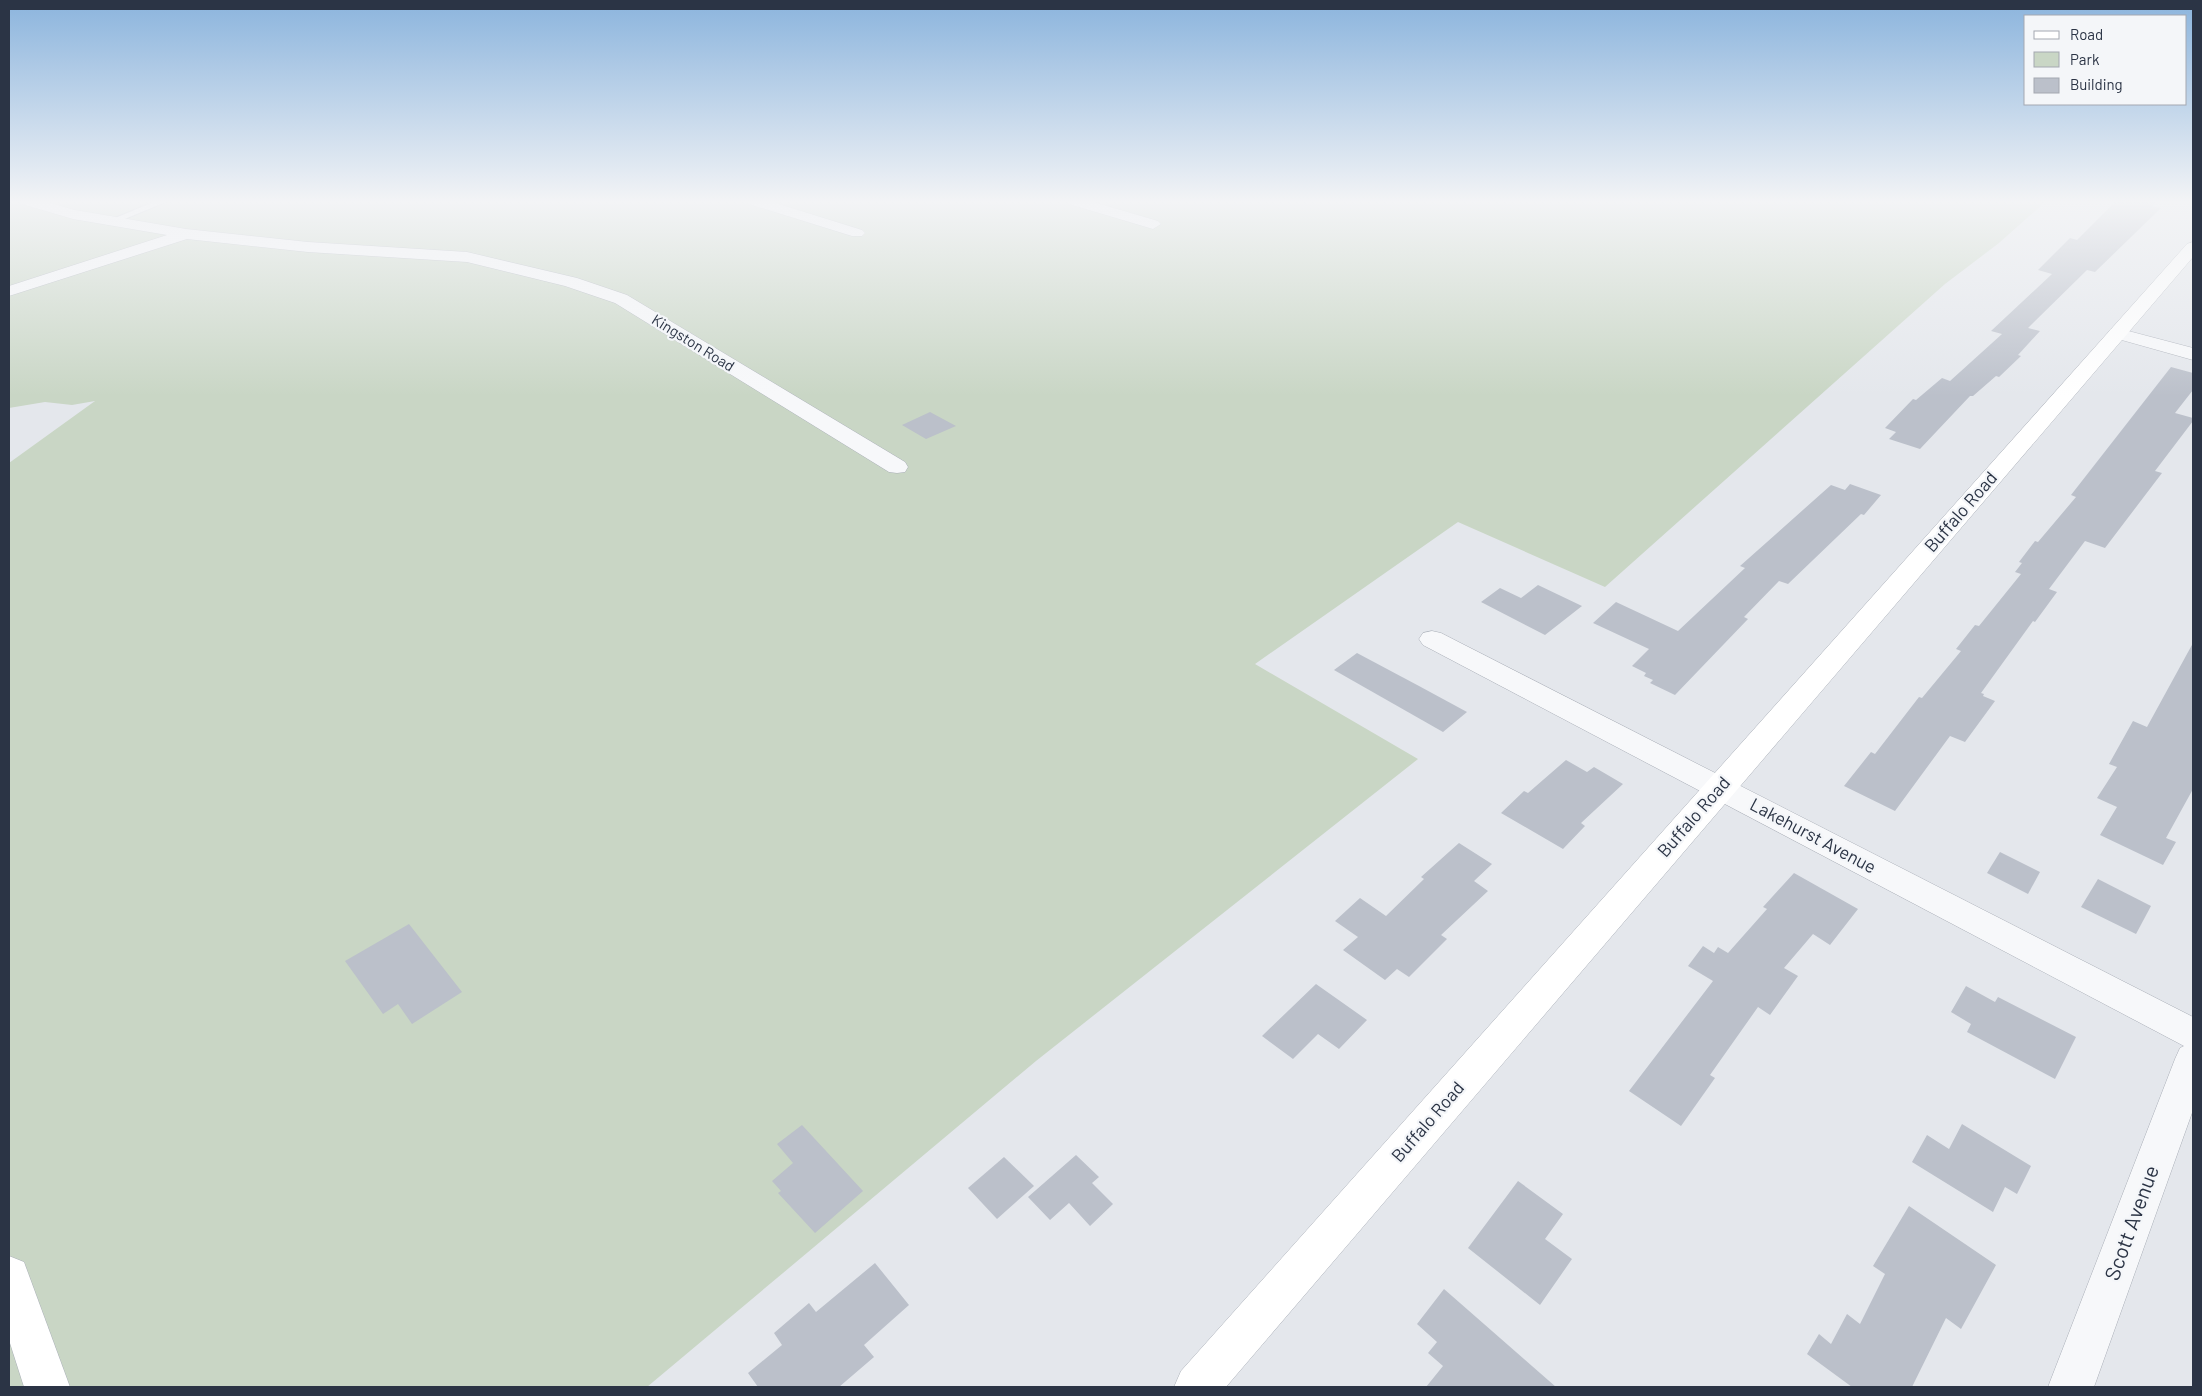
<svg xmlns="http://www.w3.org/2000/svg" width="2202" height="1396" font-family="Barlow,sans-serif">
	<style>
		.green { fill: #c9d6c5 }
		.building { fill: #bbc0ca }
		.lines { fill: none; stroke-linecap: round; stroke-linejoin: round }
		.lane-casing { stroke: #a9aeb7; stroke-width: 2 }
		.street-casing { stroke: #a9aeb7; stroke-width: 1 }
		.secondary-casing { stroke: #a9aeb7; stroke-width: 1 }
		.lane { fill: #f7f8fa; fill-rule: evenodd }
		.street { fill: #f7f8fa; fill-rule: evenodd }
		.secondary { fill: #fff; fill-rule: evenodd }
		.labels { text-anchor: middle; stroke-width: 4.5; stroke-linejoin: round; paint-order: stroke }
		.far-street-label { font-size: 15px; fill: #2b3445; stroke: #f4f6f9 }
		.street-label { font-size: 18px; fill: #2b3445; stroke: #f4f6f9 }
		.near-street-label { font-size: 21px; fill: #2b3445; stroke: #f4f6f9 }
	</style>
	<rect width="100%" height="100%" fill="#e4e7ec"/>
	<path class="green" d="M9,201H2046L1999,243L1945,284L1605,587L1458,522L1255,664L1418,759L1036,1061L647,1387H9V463L95,401L72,405L45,402L9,408Z"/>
	<g class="building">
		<path d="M2116,201H2159L2152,206L2161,208L2095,272L2087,270L2028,328L2040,331L2018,355L2021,356L1999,377L1996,376L1973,396H1970L1920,449L1889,439L1896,432L1885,428L1913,399L1916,400L1942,378L1950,381L2002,334L1991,331L2052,274L2038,270L2070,238L2077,240Z"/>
		<path d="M2171,367L2193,373V390L2175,413L2193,418V421L2155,471L2162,473L2105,548L2085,541L2049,589L2057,592L2035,622L2033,621L1981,693L1984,694L1983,696L1995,701L1965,742L1950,736L1895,811L1844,786L1871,752L1875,754L1919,697L1922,698L1961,651L1956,649L1975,625L1979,626L2021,574L2015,572L2022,563L2019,562L2035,541L2038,542L2076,497L2071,495Z"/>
		<path d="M930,412L956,426L926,439L902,425Z"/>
		<path d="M1850,484L1881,495L1864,515L1861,514L1788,584L1779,581L1744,617L1748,619L1675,695L1650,683L1653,680L1644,676L1646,673L1632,666L1649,649L1593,623L1616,602L1678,631L1745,568L1740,566L1831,485L1845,490Z"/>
		<path d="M1538,585L1582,606L1545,635L1481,602L1500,588L1521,598Z"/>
		<path d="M2193,643V789L2166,838L2176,842L2163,865L2100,835L2117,807L2097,798L2117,767L2109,764L2133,721L2147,727Z"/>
		<path d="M1357,653L1419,686L1467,712L1443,732L1334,670Z"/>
		<path d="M1566,760L1587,772L1594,767L1623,784L1581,823L1585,826L1563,849L1501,813L1524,791L1528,793Z"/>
		<path d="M1459,843L1492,864L1474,881L1488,891L1441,935L1447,939L1409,977L1397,969L1385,980L1343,950L1358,937L1335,921L1360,898L1386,916L1424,879L1421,877Z"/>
		<path d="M2000,852L2040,872L2028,894L1987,873Z"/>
		<path d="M1794,873L1858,909L1830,945L1813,934L1784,968L1798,976L1770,1015L1758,1007L1710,1075L1715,1078L1681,1126L1629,1091L1713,981L1688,966L1703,946L1714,953L1718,947L1728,953L1767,909L1763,907Z"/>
		<path d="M2098,879L2151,906L2136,934L2081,907Z"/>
		<path d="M409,924L462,992L412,1024L398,1004L383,1014L345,961Z"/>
		<path d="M1316,984L1367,1020L1339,1049L1318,1034L1293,1059L1262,1036Z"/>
		<path d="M1966,986L1995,1002L1998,997L2076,1037L2055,1079L1967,1032L1971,1024L1951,1012Z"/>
		<path d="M1962,1124L2031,1166L2017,1194L2005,1187L1993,1212L1912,1162L1927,1135L1949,1149Z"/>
		<path d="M802,1125L863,1191L815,1233L778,1193L781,1191L772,1181L793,1163L777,1144Z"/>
		<path d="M1076,1155L1099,1177L1092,1183L1113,1204L1090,1226L1069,1203L1050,1220L1028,1197Z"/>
		<path d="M1004,1157L1034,1186L997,1219L968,1188Z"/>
		<path d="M1518,1181L1563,1214L1545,1239L1572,1259L1540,1305L1468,1248Z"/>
		<path d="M1909,1206L1996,1265L1961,1329L1946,1318L1912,1387H1852L1807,1354L1819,1334L1831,1344L1847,1314L1860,1324L1885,1274L1873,1266Z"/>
		<path d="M875,1263L909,1305L864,1345L874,1357L839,1387H758L748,1373L782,1345L774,1333L809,1303L816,1312Z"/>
		<path d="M1444,1289L1556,1387H1426L1443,1366L1428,1353L1437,1342L1417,1324Z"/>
	</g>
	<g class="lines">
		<g class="lane-casing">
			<path id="lane" d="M156,201H168L115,223L108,221Z"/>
		</g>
		<g class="street-casing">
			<g id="street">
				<path d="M20,201H43L75,210L186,229L308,242L467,252L577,278L627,295L905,462L908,467L905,472L897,473L889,472L615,303L565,286L467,262L308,252L187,239L9,296V286L167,235L73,219L22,204Z"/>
				<path d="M747,201H769L862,230L865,233L862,236H852L749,204Z"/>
				<path d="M1067,201H1090L1158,221L1161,224L1153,229L1069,204Z"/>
				<path d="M2117,328L2193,348V360L2111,337L2108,333L2111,329Z"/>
				<path d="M1432,631L1441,633L2193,1017V1110L2094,1387H2048L2175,1059L2180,1048L2184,1046L1423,645L1419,639L1423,633Z"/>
			</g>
		</g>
		<g class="secondary-casing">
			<g id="secondary">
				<path d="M2193,242V257L1226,1387H1174L1181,1371L2187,244Z"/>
				<path d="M9,1256L24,1262L70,1387H24L9,1340Z"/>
			</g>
		</g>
		<use href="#lane" class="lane"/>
		<use href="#street" class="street"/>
		<use href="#secondary" class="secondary"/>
	</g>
	<linearGradient id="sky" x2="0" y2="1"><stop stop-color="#8bb4dd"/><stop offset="0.51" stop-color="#f3f4f6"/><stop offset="1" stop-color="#f3f4f6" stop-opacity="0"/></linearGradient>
	<rect width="2202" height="396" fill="url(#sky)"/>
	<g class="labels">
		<g class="far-street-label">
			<text transform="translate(693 343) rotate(32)" y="5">Kingston Road</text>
		</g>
		<g class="street-label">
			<text transform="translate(1961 512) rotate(-49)" y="6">Buffalo Road</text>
			<text transform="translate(1694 817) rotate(-49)" y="6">Buffalo Road</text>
			<text transform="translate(1813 836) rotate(28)" y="6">Lakehurst Avenue</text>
			<text transform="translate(1428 1122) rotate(-49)" y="6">Buffalo Road</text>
		</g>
		<g class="near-street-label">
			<text transform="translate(2132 1223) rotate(-70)" y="7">Scott Avenue</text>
		</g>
	</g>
	<rect width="2202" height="1396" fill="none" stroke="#2b3445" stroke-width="20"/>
	<rect x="2024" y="15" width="162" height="90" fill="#f4f6f9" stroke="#a4a8b1"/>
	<rect x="2034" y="31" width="25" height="8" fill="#ffffff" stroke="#a4a8b1"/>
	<text x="2070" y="40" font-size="15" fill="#2b3445">Road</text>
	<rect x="2034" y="52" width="25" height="15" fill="#c9d6c5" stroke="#a4a8b1"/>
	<text x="2070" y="65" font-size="15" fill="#2b3445">Park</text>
	<rect x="2034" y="78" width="25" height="15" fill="#bbc0ca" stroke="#a4a8b1"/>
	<text x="2070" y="90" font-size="15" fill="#2b3445">Building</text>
</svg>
